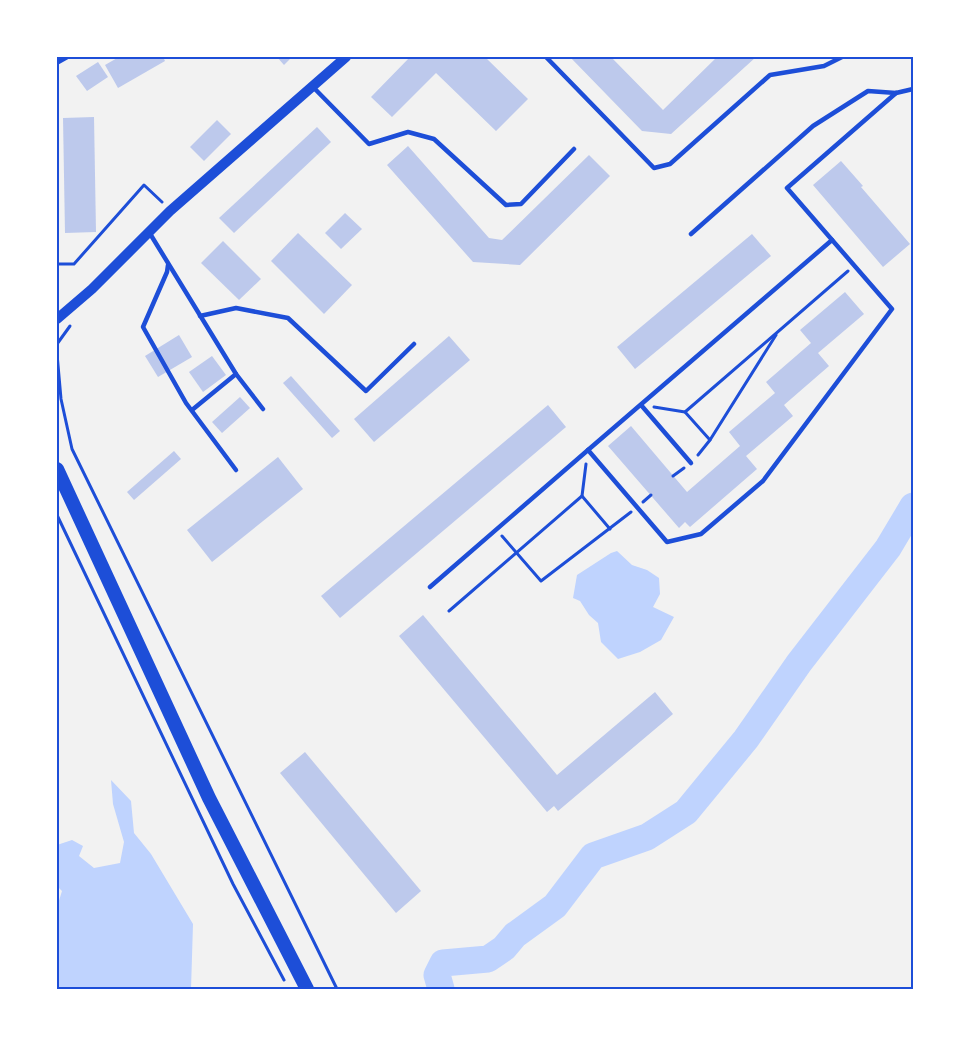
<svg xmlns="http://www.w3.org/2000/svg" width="970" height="1046" font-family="Commissioner,sans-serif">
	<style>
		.water { fill: #bfd3fe }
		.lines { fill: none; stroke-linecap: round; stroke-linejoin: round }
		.river { stroke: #bfd3fe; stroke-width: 27 }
		.building { fill: #bdc9ec }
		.path { stroke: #1d4ed8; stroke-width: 3 }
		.service { stroke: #1d4ed8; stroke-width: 4.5 }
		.minor { stroke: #1d4ed8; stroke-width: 6 }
		.tertiary { stroke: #1d4ed8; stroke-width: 10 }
		.primary { stroke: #1d4ed8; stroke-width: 14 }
		.neatline { fill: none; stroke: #1d4ed8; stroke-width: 2 }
	</style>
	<rect width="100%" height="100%" fill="#f2f2f2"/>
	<g class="water">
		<path d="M617,551L632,565L647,570L659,578L660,594L653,607L674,617L661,640L640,652L618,659L601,642L598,623L589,615L580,601L573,598L577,575L611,553Z"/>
		<path d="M111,780L131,801L134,833L151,854L193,924L191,989H57V907L62,891L57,886V845L72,840L83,846L79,856L94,868L120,863L124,842L113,804Z"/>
	</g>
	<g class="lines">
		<path class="river" d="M441,989L437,975L443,963L488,959L504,948L515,935L555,906L593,856L647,837L686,812L746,739L799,663L888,548L913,506"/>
	</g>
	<g class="building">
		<path d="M119,57H163L165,61L118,88L105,65Z"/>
		<path d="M277,57H292L284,65Z"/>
		<path d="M410,57H485L528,99L496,131L436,73L392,117L371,97Z"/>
		<path d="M570,57H611L663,110L717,57H756L671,134L642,131Z"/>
		<path d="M98,62L108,77L87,91L76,76Z"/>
		<path d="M94,117L96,232L65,233L63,118Z"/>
		<path d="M217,120L231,134L204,161L190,147Z"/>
		<path d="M317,127L331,142L234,233L219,218Z"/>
		<path d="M408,146L489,238L502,240L589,155L610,176L520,265L473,262L387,165Z"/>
		<path d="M841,161L863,186L861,187L910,244L883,267L813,185Z"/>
		<path d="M345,213L362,229L341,249L325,233Z"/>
		<path d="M298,233L352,285L324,314L271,261Z"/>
		<path d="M752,234L771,256L635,369L617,347Z"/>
		<path d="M223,241L261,279L239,300L201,263Z"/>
		<path d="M845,292L864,314L818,353L829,366L784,405L793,416L746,456L757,469L690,527L685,522L679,528L608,446L631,426L687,492L740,446L729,432L775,393L766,382L811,343L800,330Z"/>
		<path d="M179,335L192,357L158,377L145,356Z"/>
		<path d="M449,336L470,360L374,442L354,419Z"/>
		<path d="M212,356L226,375L203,392L189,372Z"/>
		<path d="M291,376L340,431L332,438L283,383Z"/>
		<path d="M240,397L250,408L222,433L212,422Z"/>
		<path d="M548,405L566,427L340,618L321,596Z"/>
		<path d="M174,451L181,459L134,500L127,492Z"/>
		<path d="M278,457L303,489L212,562L187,530Z"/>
		<path d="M423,615L557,775L655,692L673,714L558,811L554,806L547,812L399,636Z"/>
		<path d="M305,752L421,891L396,913L280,773Z"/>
	</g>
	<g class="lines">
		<g class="path">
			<path d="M57,244V264"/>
			<path d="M57,264H74L144,185L162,202"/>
			<path d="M57,344L70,326"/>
			<path d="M57,354L61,399L72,449L337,989"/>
			<path d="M654,407L685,412"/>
			<path d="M710,440L685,412L848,271"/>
			<path d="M698,455L710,440L776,335"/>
			<path d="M673,476L684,468"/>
			<path d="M582,496L610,529"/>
			<path d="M643,502L651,495"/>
			<path d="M57,515L233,884L284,980"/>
			<path d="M502,536L541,581L631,512"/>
			<path d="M449,611L582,496L586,464"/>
		</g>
		<g class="service">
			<path d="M546,57L654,168L670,164L770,75L824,66L842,57"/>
			<path d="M313,87L369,144L408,132L434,139L506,205L521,204L574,149"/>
			<path d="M149,232L236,374L263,409"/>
			<path d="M691,234L813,126L868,91L896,93L913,89"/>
			<path d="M168,265L167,272L143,327L186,403L236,470"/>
			<path d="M200,316L236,308L288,318L366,391L414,344"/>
			<path d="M641,405L691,463"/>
			<path d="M192,410L236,374"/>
			<path d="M588,450L832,240"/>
			<path d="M430,587L588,450L667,542L701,534L763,481L892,309L787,188L896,93"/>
		</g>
		<path class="minor" d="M57,62L66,57"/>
		<path class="tertiary" d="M57,319L92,289L170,211L346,57"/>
		<path class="primary" d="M57,469L209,798L307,989"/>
	</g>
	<rect width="970" height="1046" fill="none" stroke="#ffffff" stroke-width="117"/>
	<rect x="58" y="58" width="854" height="930" class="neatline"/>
</svg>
